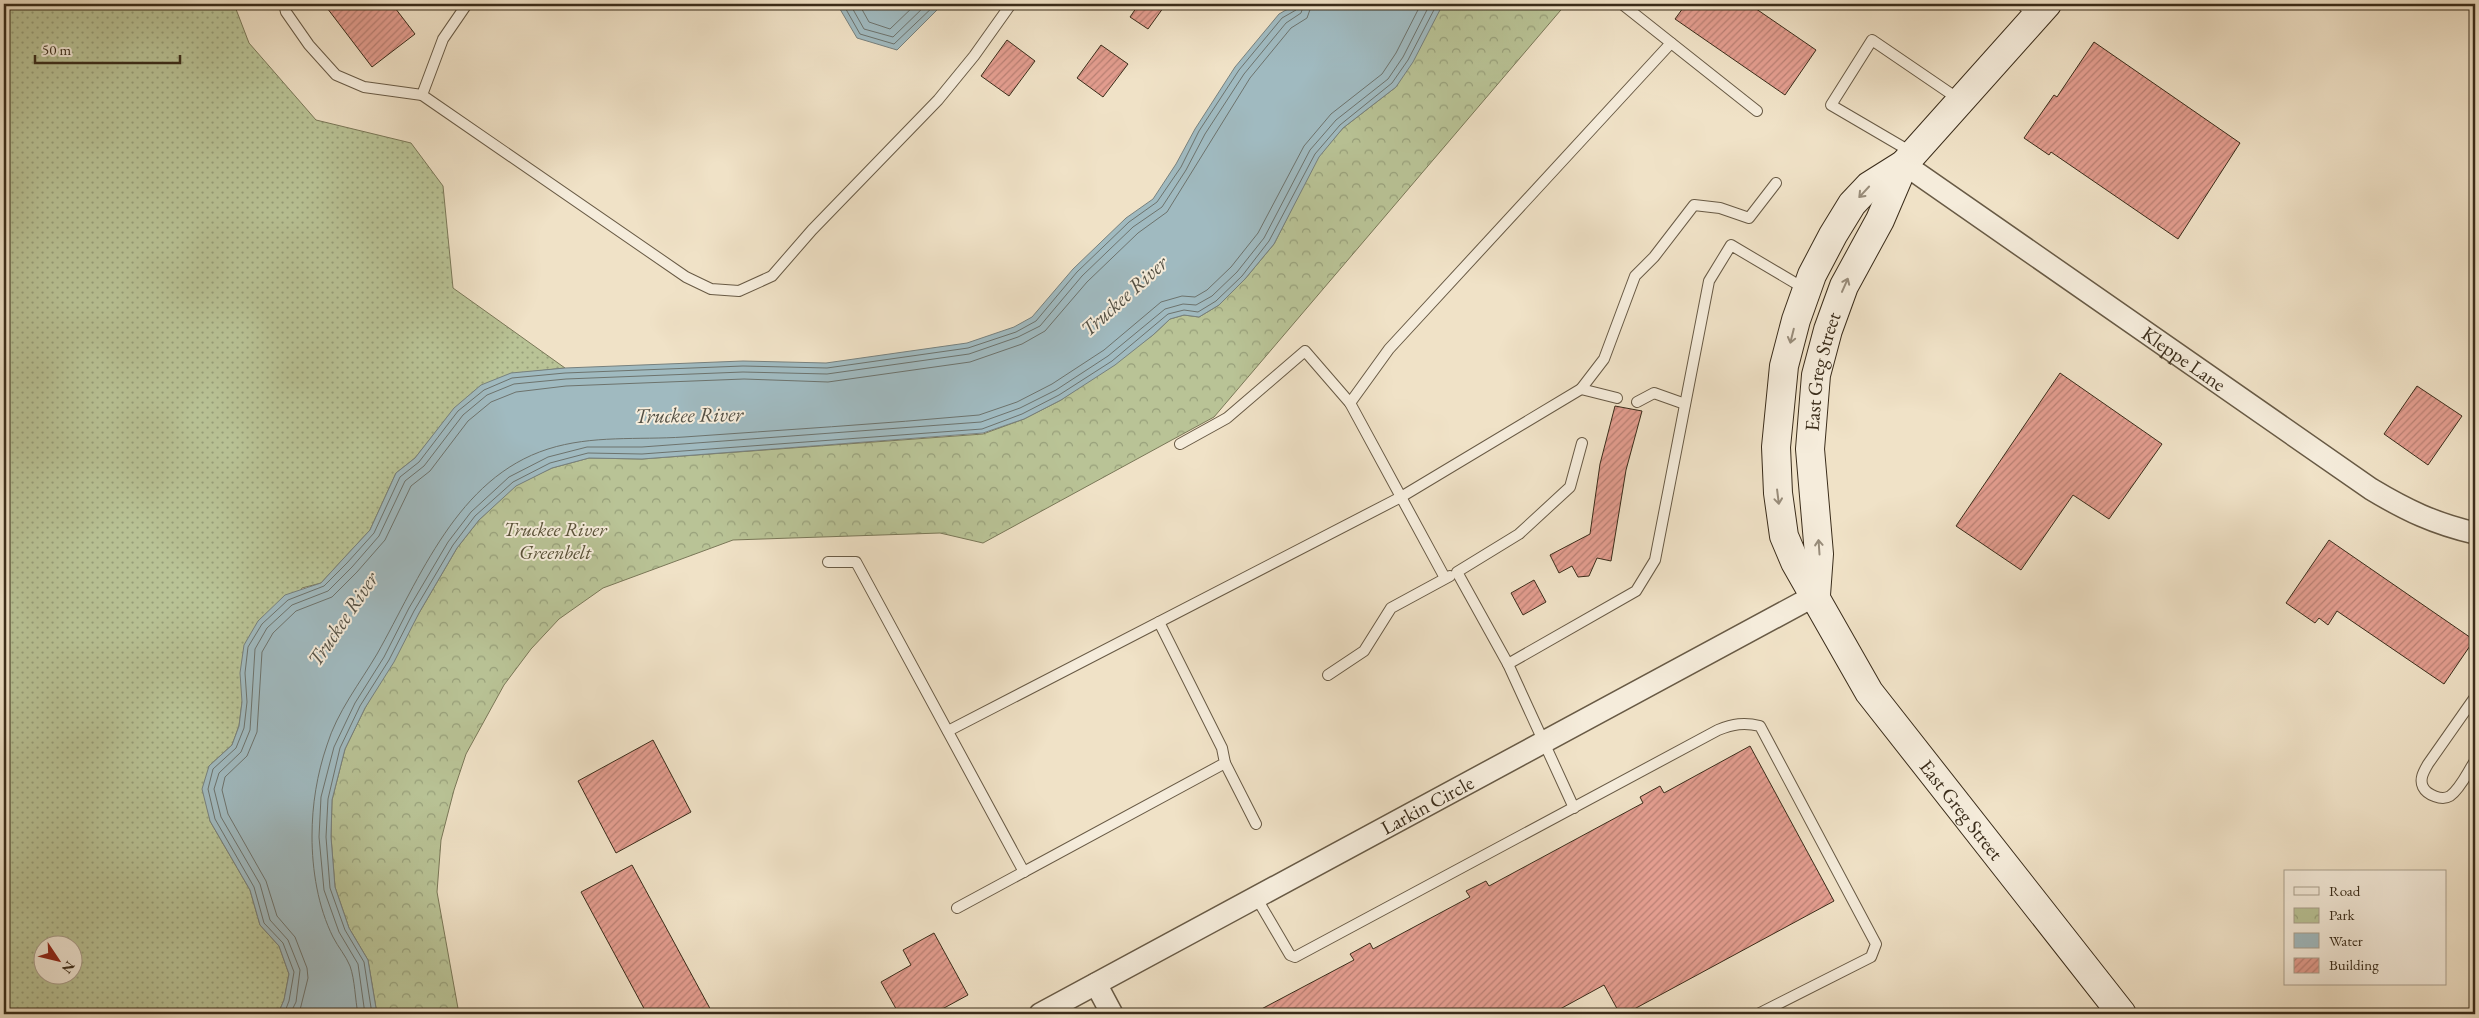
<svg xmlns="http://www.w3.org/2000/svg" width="2479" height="1018" font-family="'EB Garamond',serif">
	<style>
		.grass { fill: url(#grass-dots); stroke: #7a7858; fill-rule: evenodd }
		.park { fill: url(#park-crowns); stroke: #7a7858 }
		.water { fill: #a0bac0; stroke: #77817e }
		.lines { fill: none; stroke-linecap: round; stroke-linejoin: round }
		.shore { stroke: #6d736d; stroke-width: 1 }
		.building { fill: url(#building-hatch); stroke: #3a2c1a }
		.service-casing { stroke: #685a45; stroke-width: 12 }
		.minor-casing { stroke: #685a45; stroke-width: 24 }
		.secondary-casing { stroke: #3a2c1a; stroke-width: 30 }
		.service { stroke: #f5ecdb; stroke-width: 10 }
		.minor { stroke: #f5ecdb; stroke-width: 21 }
		.secondary { stroke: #f5ecdb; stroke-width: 28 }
		.oneway { stroke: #988c7a }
		.labels { text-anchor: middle; stroke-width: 4; stroke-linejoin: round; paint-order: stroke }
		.street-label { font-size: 20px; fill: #3a2c1a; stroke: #f5ecdb }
		.park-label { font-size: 20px; font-style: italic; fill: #5a5239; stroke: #f5ecdb }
		.water-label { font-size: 21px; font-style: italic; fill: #545044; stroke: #f5ecdb }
	</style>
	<defs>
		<pattern id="grass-dots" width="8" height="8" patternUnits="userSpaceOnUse" patternTransform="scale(1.25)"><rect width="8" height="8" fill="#b9c396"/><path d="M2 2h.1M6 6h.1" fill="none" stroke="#979f7a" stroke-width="1.8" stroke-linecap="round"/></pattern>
		<pattern id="park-crowns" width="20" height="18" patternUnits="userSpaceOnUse" patternTransform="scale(1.25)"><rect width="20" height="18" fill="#b9c396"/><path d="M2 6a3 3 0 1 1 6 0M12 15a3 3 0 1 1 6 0" fill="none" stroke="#979f7a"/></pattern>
		<pattern id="building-hatch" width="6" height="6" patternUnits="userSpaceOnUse" patternTransform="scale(1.25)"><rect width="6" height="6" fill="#e39d8f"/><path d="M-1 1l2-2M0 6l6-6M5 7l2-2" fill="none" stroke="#b98074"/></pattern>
	</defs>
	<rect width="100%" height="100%" fill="#f0e2c7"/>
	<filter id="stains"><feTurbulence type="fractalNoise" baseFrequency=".004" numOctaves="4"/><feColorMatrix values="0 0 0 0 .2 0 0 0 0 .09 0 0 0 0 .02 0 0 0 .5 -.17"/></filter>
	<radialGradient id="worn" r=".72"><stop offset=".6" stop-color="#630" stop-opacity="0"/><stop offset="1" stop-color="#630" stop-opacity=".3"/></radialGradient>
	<path class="grass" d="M4,4H234L249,43L316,120L411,143L443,186L453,288L565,368L510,374L455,408L415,458L396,473L370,530L321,583L302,588L242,702L239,726L232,745L209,766L210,821L250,890L260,925L279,946L289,974L284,1000L278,1014H4ZM42,946H72V976H42Z"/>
	<path class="park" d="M1443,4H1566L1214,417L983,543L940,533L733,540L603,588L559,619L531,649L504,685L466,754L454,790L441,840L437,892L459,1014H377L368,960L349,928L335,887L331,837L332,800L345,749L365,708L419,613L457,548L479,520L516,485L552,468L589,458L642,459L983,434L1024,419L1061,400L1153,335L1170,319L1184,315L1199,317L1219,305L1245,279L1274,244L1318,157L1343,128L1396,87Z"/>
	<g class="water">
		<path d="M837,4H943L897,50L857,38Z"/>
		<path d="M1312,4H1443L1413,62L1396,87L1343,128L1319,157L1274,244L1245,279L1219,305L1199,317L1184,315L1170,319L1153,335L1115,365L1061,400L1024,419L983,433L642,459L589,458L552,468L516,486L479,520L457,548L419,613L394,662L365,708L345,749L332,800L331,837L335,887L349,928L368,960L377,1014H278L284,1000L289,974L279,946L260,925L250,890L210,821L202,789L209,766L232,745L239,726L242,702L240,673L244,645L258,621L285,595L321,583L343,559L370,530L396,473L415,458L454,408L481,385L511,373L565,368L743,361L826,363L967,343L1014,327L1032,317L1073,269L1126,218L1153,199L1176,164L1195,129L1235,67L1279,14L1293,6Z"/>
	</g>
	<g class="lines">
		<g class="shore">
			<path d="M843,4L860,34L894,44L936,4"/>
			<path d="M850,4L864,29L893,37L927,4"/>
			<path d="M859,4L869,22L890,29L916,4"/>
			<path d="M284,1014L289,1001L294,972L283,943L264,923L254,887L215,819L208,789L213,769L236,748L244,728L247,702L245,673L248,647L262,624L288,600L324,586L347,563L374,533L400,477L419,462L458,411L484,390L512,378L565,373L743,366L827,368L968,348L1016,332L1036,321L1077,272L1129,222L1157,202L1181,167L1199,131L1239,70L1282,18L1296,10L1298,4"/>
			<path d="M290,1014L296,1002L300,970L288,940L270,920L260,884L221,817L214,789L219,773L241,752L250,730L255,649L267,628L292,605L328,591L352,567L379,536L405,481L424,466L463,415L487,395L514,384L566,379L743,372L827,374L969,354L1018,337L1040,326L1082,276L1133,227L1162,207L1186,170L1205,134L1244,74L1286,23L1301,13L1304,4"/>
			<path d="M299,1014L308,978L307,968L295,937L277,916L266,881L228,814L222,790L225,777L247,756L257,732L262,652L273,633L296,611L332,597L357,572L385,540L411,486L430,471L468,421L491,402L516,392L566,386L744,379L828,382L970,362L1022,344L1045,331L1087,282L1138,233L1167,212L1250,78L1291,28L1307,18L1312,4"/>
			<path d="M358,1014C355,999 355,980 350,966C346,956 338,947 333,937C318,907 312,870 312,836C312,805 317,774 327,745C337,712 360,683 377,654C420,578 457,478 548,449C592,435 638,440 684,437C782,430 881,424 979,415L1017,402L1052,384L1104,350L1161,302L1182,296L1195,297L1207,290L1231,267L1258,233L1304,146L1331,114L1382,74L1396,53L1421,4"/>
			<path d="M365,1014L358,964L339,932L324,890L319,837L321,797L334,747L355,703L384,657L409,608L448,542L471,512L509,477L548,457L587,447H642L981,422L1020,408L1056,390L1108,356L1165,309L1183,304L1196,305L1212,296L1237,272L1264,238L1310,150L1336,120L1388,79L1403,57L1430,4"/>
			<path d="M372,1014L364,962L345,930L330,888L326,837L328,799L340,748L360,706L389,660L414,611L453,545L475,516L513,482L550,463L588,453L642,454L982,429L1022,414L1059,395L1112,361L1168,314L1184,310L1198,312L1216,301L1242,276L1269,241L1315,154L1340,125L1392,83L1408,60L1437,4"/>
		</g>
	</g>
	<g class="building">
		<path d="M324,4H392L415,34L372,67Z"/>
		<path d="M1139,4H1166L1148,29L1130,17Z"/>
		<path d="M1686,4H1749L1816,50L1785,95L1675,19Z"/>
		<path d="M1007,40L1035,61L1009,96L981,76Z"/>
		<path d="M2094,42L2240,143L2178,239L2051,152L2049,155L2024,138L2054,95L2057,97Z"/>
		<path d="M1101,45L1128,64L1103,97L1077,78Z"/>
		<path d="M2060,373L2162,444L2109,519L2073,495L2021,570L1956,526Z"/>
		<path d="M2417,386L2462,416L2428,465L2384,434Z"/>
		<path d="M1615,406L1642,411L1626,470L1611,561L1597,558L1589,576L1578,577L1572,566L1559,573L1550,555L1590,534L1600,464Z"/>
		<path d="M2329,540L2474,640L2444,684L2337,611L2328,625L2319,618L2315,623L2286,603Z"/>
		<path d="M1534,580L1546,602L1523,615L1511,593Z"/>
		<path d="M653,740L691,812L616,853L578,781Z"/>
		<path d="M1750,746L1834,901L1625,1014H1620L1604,985L1551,1014H1252L1354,960L1350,954L1370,943L1373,949L1470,897L1466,891L1486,881L1489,886L1643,803L1640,797L1660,786L1664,793Z"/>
		<path d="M632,865L713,1014H647L581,892Z"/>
		<path d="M934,933L968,995L933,1014H899L881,982L911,965L903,950Z"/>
	</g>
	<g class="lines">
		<g class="service-casing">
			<g id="service">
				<path d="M284,4L286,12L309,45L336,75L364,87L422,95L443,39L467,4"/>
				<path d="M1622,4L1757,111"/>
				<path d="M2021,4L2036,16"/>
				<path d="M422,95L686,277L711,289L739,291L772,276L812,230L938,100L974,56L1011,4"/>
				<path d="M1913,153L1831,105L1872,40L1960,100"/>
				<path d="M1581,389L1617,398"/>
				<path d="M1637,402L1654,393L1685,404"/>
				<path d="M1180,444L1227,418L1305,351L1350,403"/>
				<path d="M828,562H856L1024,872"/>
				<path d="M1445,578L1350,403L1389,349L1671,43"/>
				<path d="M1508,664L1457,572L1519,534L1570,487L1582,443"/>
				<path d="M1328,675L1364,651L1391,608L1450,576"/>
				<path d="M2475,697L2428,764C2424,771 2419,779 2423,787C2427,795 2442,801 2450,796C2461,788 2468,771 2475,761"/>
				<path d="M948,731L1401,497L1581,389L1604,359L1635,276L1654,257L1694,205L1720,208L1749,218L1776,183"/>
				<path d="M1225,763L1256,824"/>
				<path d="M1574,808L1508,664L1636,591L1655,560L1709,281L1731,245L1807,290"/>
				<path d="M1256,897L1290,955L1295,957L1718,730C1733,724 1744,722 1760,726L1876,944L1871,957L1758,1014"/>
				<path d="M957,908L1225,763L1222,748L1159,622"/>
			</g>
		</g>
		<g class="minor-casing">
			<g id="minor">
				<path id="s1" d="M1904,164L2371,489C2406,510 2435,524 2475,533"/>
				<path d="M1096,984L1112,1014"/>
				<path id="s2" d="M1040,1014L1816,595"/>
			</g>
		</g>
		<g class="secondary-casing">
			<g id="secondary">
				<path id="s3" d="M2047,4L1904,164L1869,186L1852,204L1833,235L1812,275L1796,320L1784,366L1776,447L1778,493L1784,536L1795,562L1869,692L2122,1014"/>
				<path id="s4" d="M1816,595L1819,554L1810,449L1816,375L1828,330L1844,286L1880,220L1904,164"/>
			</g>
		</g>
		<use href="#service" class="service"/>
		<use href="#minor" class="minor"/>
		<use href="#secondary" class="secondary"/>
	</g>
	<defs><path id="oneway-shaft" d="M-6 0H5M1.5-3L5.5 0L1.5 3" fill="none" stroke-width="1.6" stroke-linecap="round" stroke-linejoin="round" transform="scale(1.25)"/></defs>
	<g class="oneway">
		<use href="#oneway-shaft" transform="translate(1864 192) rotate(133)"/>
		<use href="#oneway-shaft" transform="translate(1845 285) rotate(-66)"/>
		<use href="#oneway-shaft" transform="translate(1792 336) rotate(104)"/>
		<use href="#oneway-shaft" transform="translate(1778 497) rotate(83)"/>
		<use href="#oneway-shaft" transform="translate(1819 547) rotate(-94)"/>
	</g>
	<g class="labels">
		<g class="street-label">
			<text dy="7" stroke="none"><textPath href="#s1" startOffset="341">Kleppe Lane</textPath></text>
			<text dy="7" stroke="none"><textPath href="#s4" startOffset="225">East Greg Street</textPath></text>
			<text dy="7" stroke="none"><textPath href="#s2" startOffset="440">Larkin Circle</textPath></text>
			<text dy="7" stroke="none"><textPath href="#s3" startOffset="956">East Greg Street</textPath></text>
		</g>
		<g class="park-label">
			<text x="555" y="536">Truckee River<tspan x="555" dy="23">Greenbelt</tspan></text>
		</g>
		<g class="water-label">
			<text transform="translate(1124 296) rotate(-42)" y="7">Truckee River</text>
			<text transform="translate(689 415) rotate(-1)" y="7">Truckee River</text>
			<text transform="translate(343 619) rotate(-56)" y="7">Truckee River</text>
		</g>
	</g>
	<rect width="2479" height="1018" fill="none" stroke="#f0e2c7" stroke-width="20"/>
	<rect x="5" y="5" width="2469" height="1008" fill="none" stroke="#3a2c1a" stroke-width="2.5"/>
	<rect x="10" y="10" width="2459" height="998" fill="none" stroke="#3a2c1a"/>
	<rect x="2284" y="870" width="162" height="115" fill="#f5ecdb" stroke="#aa9f8e"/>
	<rect x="2294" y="887" width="25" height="8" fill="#f5ecdb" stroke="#aa9f8e"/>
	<text x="2329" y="896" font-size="15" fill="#3a2c1a">Road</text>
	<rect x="2294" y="908" width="25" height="15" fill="url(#park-crowns)" stroke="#aa9f8e"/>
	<text x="2329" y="920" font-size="15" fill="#3a2c1a">Park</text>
	<rect x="2294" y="933" width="25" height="15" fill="#a0bac0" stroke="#aa9f8e"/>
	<text x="2329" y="946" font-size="15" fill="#3a2c1a">Water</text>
	<rect x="2294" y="958" width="25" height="15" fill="url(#building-hatch)" stroke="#aa9f8e"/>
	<text x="2329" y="970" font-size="15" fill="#3a2c1a">Building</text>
	<g transform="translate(58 960) rotate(125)"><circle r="24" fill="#f5ecdb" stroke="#aa9f8e"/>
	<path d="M0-4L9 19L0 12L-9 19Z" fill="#8f2418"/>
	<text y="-8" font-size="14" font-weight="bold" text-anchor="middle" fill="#3a2c1a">N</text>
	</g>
	<path d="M35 55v8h145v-8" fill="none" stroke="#3a2c1a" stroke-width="2.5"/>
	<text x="42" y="55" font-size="15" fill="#3a2c1a" stroke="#f5ecdb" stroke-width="4" paint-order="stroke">50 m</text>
	<rect width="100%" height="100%" filter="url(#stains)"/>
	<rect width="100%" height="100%" fill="url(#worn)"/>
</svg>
